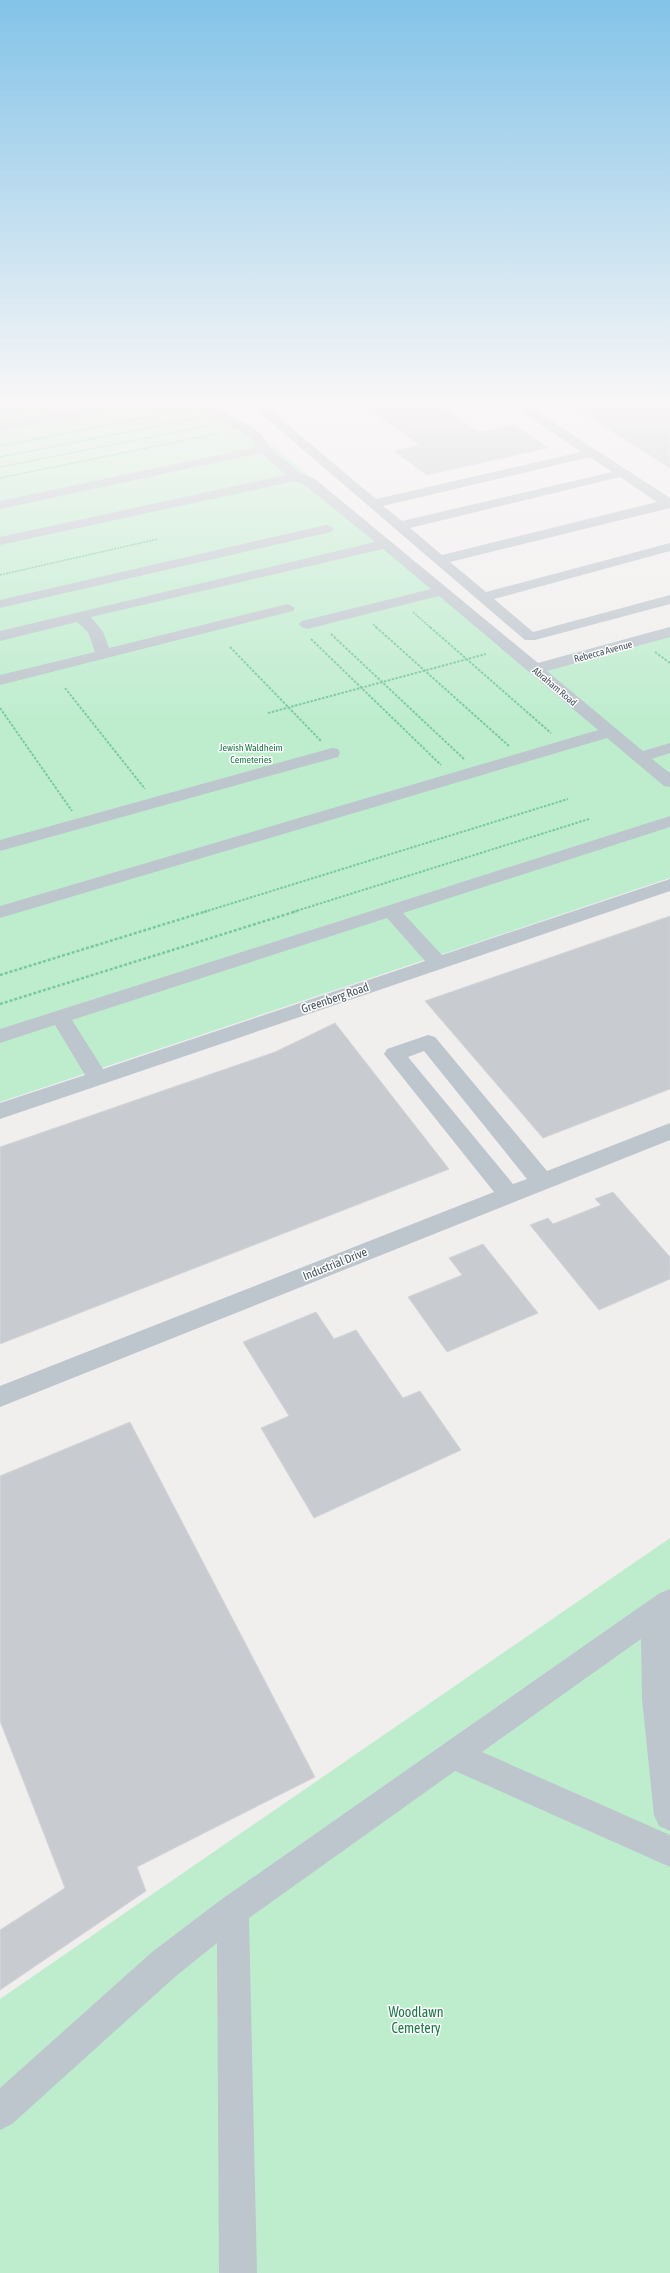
<svg xmlns="http://www.w3.org/2000/svg" width="670" height="2273" font-family="'Asap Condensed',sans-serif">
	<style>
		.green { fill: #beedce }
		.building { fill: #c8ccd1; stroke: #d3d5da }
		.lines { fill: none; stroke-linecap: round; stroke-linejoin: round }
		.path-far2 { stroke: #78c99d; stroke-width: 1.5; stroke-dasharray: 2 1; stroke-linecap: butt }
		.path-far1 { stroke: #78c99d; stroke-width: 2; stroke-dasharray: 2.5 1.5; stroke-linecap: butt }
		.path { stroke: #78c99d; stroke-width: 2.5; stroke-dasharray: 3 2; stroke-linecap: butt }
		.minor { fill: #bdc6cd; fill-rule: evenodd }
		.labels { text-anchor: middle; stroke-width: 3; stroke-linejoin: round; paint-order: stroke }
		.far-street-label { font-size: 10px; fill: #47535b; stroke: #fff }
		.far-park-label { font-size: 10px; fill: #1b7946; stroke: #fff }
		.street-label { font-size: 12px; fill: #47535b; stroke: #fff }
		.near-park-label { font-size: 14px; fill: #1b7946; stroke: #fff }
	</style>
	<rect width="100%" height="100%" fill="#f1eeee"/>
	<g class="green">
		<path d="M10,400H208L234,422L242,420L535,664L670,627V878L0,1102V402Z"/>
		<path d="M670,1538V2273H0V1999Z"/>
	</g>
	<g class="building">
		<path d="M357,400H432L479,432L514,425L548,448L427,475L394,451L419,445Z"/>
		<path d="M562,400H670V468Z"/>
		<path d="M670,916V1089L543,1138L425,1001Z"/>
		<path d="M335,1023L449,1169L0,1344V1147L275,1052Z"/>
		<path d="M613,1192L670,1257V1279L599,1310L530,1225L548,1218L553,1224L601,1205L595,1199Z"/>
		<path d="M483,1244L538,1313L447,1352L408,1297L462,1275L449,1258Z"/>
		<path d="M316,1312L334,1339L356,1330L403,1398L420,1391L461,1450L314,1518L261,1428L289,1416L243,1342Z"/>
		<path d="M130,1422L315,1777L137,1867L146,1891L0,1990V1930L65,1888L0,1721V1476Z"/>
	</g>
	<g class="lines">
		<g class="path-far2">
			<path d="M154,405L180,400"/>
			<path d="M0,446L190,409"/>
			<path d="M0,457L198,418"/>
			<path d="M0,467L207,426"/>
			<path d="M0,478L220,433"/>
			<path d="M0,575L158,539"/>
			<path d="M413,612L431,628"/>
			<path d="M373,624L377,628"/>
		</g>
		<g class="path-far1">
			<path d="M376,627L509,746"/>
			<path d="M430,627L551,733"/>
			<path d="M331,634L465,760"/>
			<path d="M311,639L441,765"/>
			<path d="M230,647L321,741"/>
			<path d="M655,652L670,663"/>
			<path d="M65,688L145,789"/>
			<path d="M0,708L72,811"/>
			<path d="M268,713L486,654"/>
			<path d="M204,912L568,799"/>
			<path d="M293,912L589,819"/>
		</g>
		<g class="path">
			<path d="M0,975L207,911"/>
			<path d="M0,1004L297,911"/>
		</g>
		<g class="minor">
			<path d="M34,400H60L54,404L0,414V406Z"/>
			<path d="M121,400H146L140,404L0,431V423Z"/>
			<path d="M195,400H209L236,420L250,425L262,435L269,447L301,474L315,479L538,663L670,627V637L547,671L643,751L670,743V753L652,759L670,773V787L664,786L607,738L0,918V906L598,730L439,596L307,629L302,627L299,624L302,621L431,589L383,549L91,617L103,632L109,648L288,604L295,608L293,611L0,685V675L95,652L88,632L77,622L0,641V631L375,542L305,485L295,481L0,545V537L286,475L261,453L0,509V501L256,447C248,432 240,433 227,425C217,420 201,409 195,400Z"/>
			<path d="M245,400H258L376,499L581,452L505,400H519L670,498V508L450,562L486,592L670,543V551L494,599L533,632L670,595V604L535,640H525ZM590,457L612,472L402,521L383,506ZM620,477L657,502L442,555L410,528Z"/>
			<path d="M326,525L331,526L333,529L331,532L0,608V600Z"/>
			<path d="M332,748L338,749L340,753L338,757L0,851V840Z"/>
			<path d="M670,816V827L403,913L442,955L670,879V891L0,1119V1103L85,1075L55,1025L0,1043V1029ZM387,918L425,961L103,1069L72,1020Z"/>
			<path d="M428,1035L435,1037L547,1171L670,1123V1140L0,1407V1386L494,1192L384,1054L387,1049ZM424,1051L527,1179L513,1184L408,1057Z"/>
			<path d="M670,1589V1831L659,1826L654,1815L642,1699L641,1639L482,1752L670,1835V1867L455,1771L249,1918L257,2273H219L217,1943L176,1976L12,2124L0,2130V2088L152,1952L222,1899L644,1604L660,1593Z"/>
		</g>
	</g>
	<linearGradient id="sky" x2="0" y2="1"><stop stop-color="#83c3e8"/><stop offset="0.56" stop-color="#f9f7f7"/><stop offset="1" stop-color="#f9f7f7" stop-opacity="0"/></linearGradient>
	<rect width="670" height="718" fill="url(#sky)"/>
	<g class="labels">
		<g class="far-street-label">
			<text transform="translate(603 651) rotate(-15)" y="4">Rebecca Avenue</text>
			<text transform="translate(555 686) rotate(40)" y="4">Abraham Road</text>
		</g>
		<g class="far-park-label">
			<text x="251" y="751">Jewish Waldheim<tspan x="251" dy="12">Cemeteries</tspan></text>
		</g>
		<g class="street-label">
			<text transform="translate(335 998) rotate(-19)" y="4">Greenberg Road</text>
			<text transform="translate(335 1264) rotate(-22)" y="4">Industrial Drive</text>
		</g>
		<g class="near-park-label">
			<text x="416" y="2017">Woodlawn<tspan x="416" dy="16">Cemetery</tspan></text>
		</g>
	</g>
</svg>
